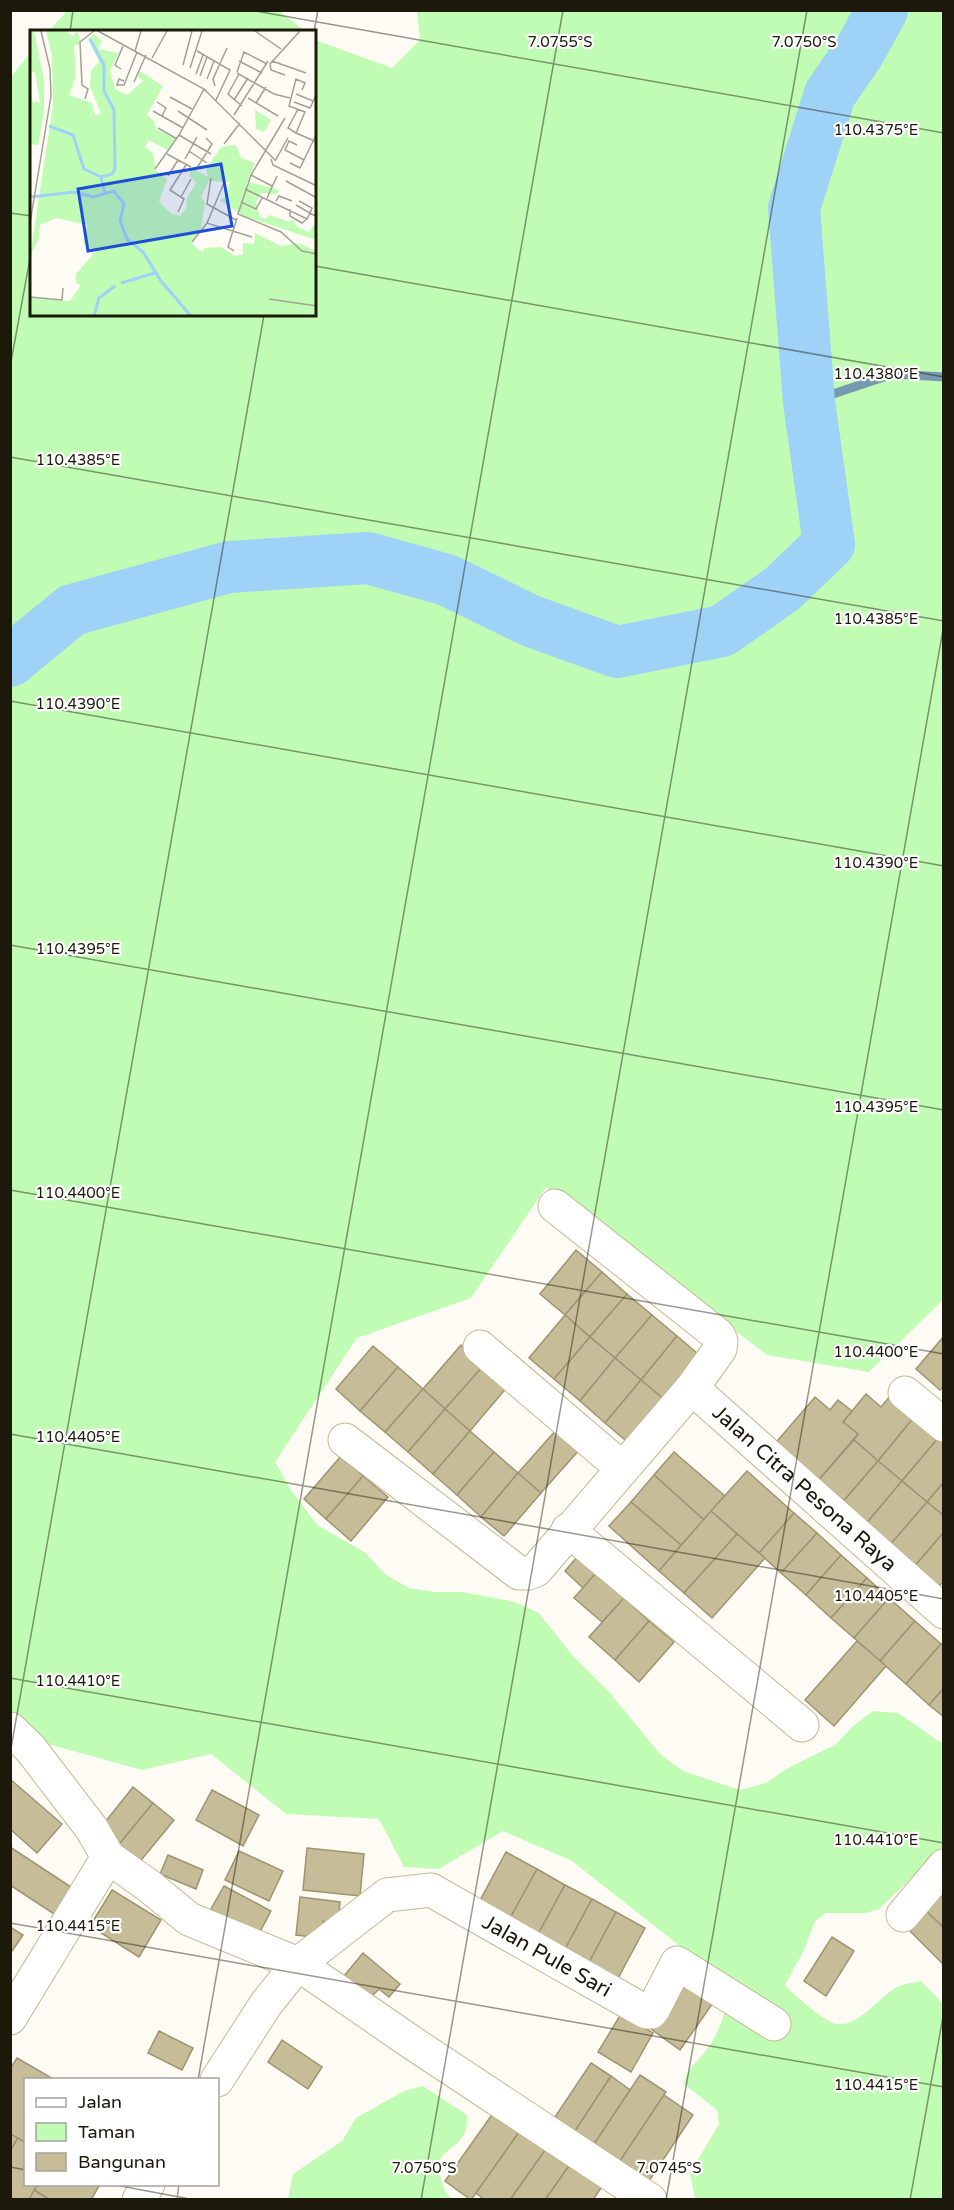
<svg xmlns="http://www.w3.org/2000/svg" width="954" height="2210" font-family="'Varela Round',sans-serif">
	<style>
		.green { fill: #c1fcb5 }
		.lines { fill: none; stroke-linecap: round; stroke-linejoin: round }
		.stream { stroke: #789ab0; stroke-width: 9 }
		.river { stroke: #9fd2f7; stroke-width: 52 }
		.building { fill: #c6bc98; stroke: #9e9471; stroke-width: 1.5 }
		.minor-casing { stroke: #c3b995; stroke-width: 35 }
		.minor { stroke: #fff; stroke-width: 33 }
		.ticks { fill: none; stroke: #1c180a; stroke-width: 1.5; stroke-opacity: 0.45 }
		.labels { text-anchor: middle; stroke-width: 4.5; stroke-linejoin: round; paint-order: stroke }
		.street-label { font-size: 21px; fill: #1c180a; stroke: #fff }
		.inset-river { fill: none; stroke: #9fd2f7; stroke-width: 3 }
		.inset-road { fill: none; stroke: #a3a096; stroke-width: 1.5 }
		.view { fill: #1d4ed8; fill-opacity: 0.15; stroke: #1d4ed8; stroke-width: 3 }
		.inset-edge { fill: none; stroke: #1c180a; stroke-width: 3 }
		.ticks-label { font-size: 15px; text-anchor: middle; fill: #1c180a; stroke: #fff; stroke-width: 4.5; stroke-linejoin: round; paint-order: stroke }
	</style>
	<rect width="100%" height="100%" fill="#fdfbf4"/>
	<g class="green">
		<path d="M67,11H279L305,31H49Z"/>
		<path d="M417,11H943V1300L869,1372L767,1355L546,1187L471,1298L357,1338L275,1462L291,1490L317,1525L366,1553L385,1574L409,1588L436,1592H463L515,1602L539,1613L572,1655L610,1693L661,1755L683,1771L740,1790L766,1783L788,1768L835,1745L852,1727L873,1711L898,1713L943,1744V1847L879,1909L866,1913H826L815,1921L804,1950L785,1985C793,1994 825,2022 836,2024C859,2027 877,1999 894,1989C902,1984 912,1983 921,1981L943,2004V2199H695L690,2173L719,2124L717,2110L684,2084C689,2065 697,2063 707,2049C721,2031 726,2008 732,1987L572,1861L503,1831L439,1869L404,1867L379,1819L286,1814L211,1754L142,1770L44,1743L11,1711L10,77L31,53L32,315H315V40L392,68L420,40Z"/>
		<path d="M423,2086L467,2115C470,2155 429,2143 441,2179C444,2188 445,2193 452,2199H288L293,2174L342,2141L356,2118L404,2091Z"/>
	</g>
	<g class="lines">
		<path class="stream" d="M809,402L893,374L944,377"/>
		<path class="river" d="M10,661L72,610L229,567L368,558L447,580L531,621L617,652L722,631L782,589L829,544L809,402L794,208L830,94L859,52L882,10"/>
	</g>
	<g class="building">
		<path d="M576,1250L602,1272L565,1315L540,1294Z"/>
		<path d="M602,1272L627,1294L590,1337L565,1315Z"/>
		<path d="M627,1294L652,1315L615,1358L590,1337Z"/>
		<path d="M565,1315L590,1337L554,1379L529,1358Z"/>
		<path d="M652,1315L677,1336L641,1380L615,1358Z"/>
		<path d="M677,1336L704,1359L667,1402L641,1380Z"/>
		<path d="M944,1336V1386L940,1390L916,1369Z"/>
		<path d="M590,1337L615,1358L580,1401L554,1379Z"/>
		<path d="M461,1345L484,1365L445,1409L423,1389Z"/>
		<path d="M373,1346L398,1367L360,1411L336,1389Z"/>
		<path d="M615,1358L641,1380L605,1423L580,1401Z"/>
		<path d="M484,1365L508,1386L470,1431L445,1409Z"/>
		<path d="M398,1367L423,1389L385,1432L360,1411Z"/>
		<path d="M641,1380L667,1402L631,1445L605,1423Z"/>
		<path d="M423,1389L445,1409L408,1452L385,1432Z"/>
		<path d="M866,1394L881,1407L891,1395L915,1416L878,1461L854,1440L858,1434L843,1422Z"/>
		<path d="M815,1397L830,1410L838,1400L852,1411L843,1422L858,1434L816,1483L773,1446Z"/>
		<path d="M445,1409L470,1431L433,1474L408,1452Z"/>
		<path d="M915,1416L939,1437L902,1481L878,1461Z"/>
		<path d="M557,1429L580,1449L541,1493L518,1473Z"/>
		<path d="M470,1431L494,1452L457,1495L433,1474Z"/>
		<path d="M939,1437L944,1441V1482L927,1502L902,1481Z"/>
		<path d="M854,1440L878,1461L841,1504L816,1483Z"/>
		<path d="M494,1452L518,1473L481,1517L457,1495Z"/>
		<path d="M674,1452L725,1496L704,1520L654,1475Z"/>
		<path d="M341,1456L363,1476L326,1519L304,1499Z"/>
		<path d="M878,1461L902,1481L865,1525L841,1504Z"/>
		<path d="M747,1471L794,1513L759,1553L711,1511Z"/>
		<path d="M518,1473L541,1493L504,1536L481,1517Z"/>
		<path d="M654,1475L704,1520L681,1545L631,1502Z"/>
		<path d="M363,1476L388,1497L351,1541L326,1519Z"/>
		<path d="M902,1481L927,1502L889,1546L865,1525Z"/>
		<path d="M944,1482V1516L927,1502Z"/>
		<path d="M631,1502L681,1545L659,1571L609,1526Z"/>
		<path d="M927,1502L944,1516V1532L914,1567L889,1546Z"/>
		<path d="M711,1511L737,1534L684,1593L659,1571Z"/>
		<path d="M794,1513L817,1533L781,1573L759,1553Z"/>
		<path d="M944,1532V1581L938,1587L914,1567Z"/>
		<path d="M817,1533L841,1555L806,1595L781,1573Z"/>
		<path d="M737,1534L765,1558L712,1618L684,1593Z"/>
		<path d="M841,1555L867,1578L831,1618L806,1595Z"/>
		<path d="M577,1557L596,1573L583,1588L565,1571Z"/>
		<path d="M596,1573L624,1598L602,1622L574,1598Z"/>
		<path d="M867,1578L889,1598L854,1638L831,1618Z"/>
		<path d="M624,1598L649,1621L615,1660L589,1637Z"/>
		<path d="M889,1598L915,1621L880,1661L854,1638Z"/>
		<path d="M649,1621L674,1642L639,1682L615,1660Z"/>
		<path d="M915,1621L941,1644L906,1684L880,1661Z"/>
		<path d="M857,1641L886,1666L834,1726L805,1700Z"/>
		<path d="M941,1644L944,1646V1688L929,1705L906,1684Z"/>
		<path d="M944,1688V1717L929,1705Z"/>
		<path d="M10,1779L62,1824L37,1853L10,1829Z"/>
		<path d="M133,1787L153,1803L117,1847L98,1831Z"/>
		<path d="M212,1790L259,1815L243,1846L196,1820Z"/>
		<path d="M153,1803L174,1820L138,1864L117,1847Z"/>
		<path d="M10,1847L71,1887L54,1914L10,1885Z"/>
		<path d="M307,1848L364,1854L360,1896L303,1890Z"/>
		<path d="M239,1851L283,1871L269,1901L225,1880Z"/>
		<path d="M506,1852L537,1869L508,1922L477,1906Z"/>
		<path d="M168,1855L203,1870L196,1889L160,1874Z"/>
		<path d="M537,1869L565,1885L536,1938L508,1922Z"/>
		<path d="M565,1885L592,1899L563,1953L536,1938Z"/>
		<path d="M224,1886L271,1911L255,1941L207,1916Z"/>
		<path d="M112,1890L161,1920L139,1957L90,1926Z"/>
		<path d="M943,1892L944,1893V1928L925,1910Z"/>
		<path d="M300,1897L340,1902L338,1923L323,1921L320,1938L296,1935Z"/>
		<path d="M592,1899L616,1912L587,1966L563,1953Z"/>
		<path d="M925,1910L944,1928V1965L907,1928Z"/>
		<path d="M616,1912L645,1928L616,1982L587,1966Z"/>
		<path d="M10,1927L23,1935L10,1954Z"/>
		<path d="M832,1937L854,1951L826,1996L804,1981Z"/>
		<path d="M363,1953L400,1984L389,1997L379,1989L370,1998L344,1976Z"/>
		<path d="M685,1982L713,2003L680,2050L651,2029Z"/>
		<path d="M621,2014L653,2033L631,2072L598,2052Z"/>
		<path d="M159,2031L193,2048L182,2070L148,2053Z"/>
		<path d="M282,2040L322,2067L308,2089L268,2062Z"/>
		<path d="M17,2058L55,2080H26V2143L10,2134V2069Z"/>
		<path d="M591,2063L611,2076L575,2131L555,2117Z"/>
		<path d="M640,2075L666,2092L620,2161L594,2144Z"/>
		<path d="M611,2076L630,2090L594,2144L575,2131Z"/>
		<path d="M664,2095L693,2115L649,2181L620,2161Z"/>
		<path d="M496,2109L522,2128L471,2200L445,2181Z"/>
		<path d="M522,2128L548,2146L510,2200H485L476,2193Z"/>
		<path d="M10,2134L18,2138L10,2151Z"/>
		<path d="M18,2138L26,2143V2184H38L29,2200H10V2151Z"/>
		<path d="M548,2146L571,2163L545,2200H510Z"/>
		<path d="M571,2163L603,2185L593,2200H545Z"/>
		<path d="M38,2184H96L99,2186L91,2200H50L34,2190Z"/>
		<path d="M34,2190L50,2200H29Z"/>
	</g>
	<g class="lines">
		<g class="minor-casing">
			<g id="minor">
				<path d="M555,1206L718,1335L721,1341L720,1349L692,1388"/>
				<path d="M480,1347L622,1468"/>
				<path d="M905,1393L944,1425"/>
				<path id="s1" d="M345,1440L519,1573H529L536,1570L692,1388L944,1612"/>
				<path d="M568,1530L802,1725"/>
				<path d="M10,1729L30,1748L92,1829L108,1857L10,2018"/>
				<path d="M108,1857L149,1886L189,1919L298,1964L411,2042L650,2200"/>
				<path d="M903,1915L944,1866"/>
				<path id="s2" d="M217,2080L266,2004L298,1964L387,1895L431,1890L646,2012H651L654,2008L677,1963L774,2024"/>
				<path d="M139,2200L148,2184"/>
			</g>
		</g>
		<use href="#minor" class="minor"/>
	</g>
	<path class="ticks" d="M250,10L944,133M70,32L73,10M314,32L318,10M10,213L32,216M315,266L944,377M10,367L32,248M10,457L944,621M10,701L944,866M10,945L944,1110M10,1190L944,1354M10,1434L944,1599M10,1678L944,1843M10,1754L264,315M10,1923L944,2087M198,2080L563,10M10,2167L26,2170M110,2184L195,2200M177,2200L179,2184M421,2200L807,10M666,2200L944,624M910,2200L944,2011"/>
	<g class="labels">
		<g class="street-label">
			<text dy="7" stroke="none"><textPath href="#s1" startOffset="627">Jalan Citra Pesona Raya</textPath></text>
			<text dy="7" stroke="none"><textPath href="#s2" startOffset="432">Jalan Pule Sari</textPath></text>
		</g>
	</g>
	<g transform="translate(30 30)">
		<rect width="286" height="286" fill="#fdfbf4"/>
		<path d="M0,1H4L14,50V82L8,115L0,114V63L3,72H10L5,42L0,41ZM16,1H35L43,6L47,1L50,8L49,15H44L46,46L39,65L62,73L65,85L71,84L60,56L61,41L69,32L58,9L64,4L72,11L68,19L88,23L80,41L85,59L97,65L113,51L108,46L110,41L133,56L117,85L124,91L126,99L145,109L137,120L119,110L115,117L123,123L126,141L137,149L129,172L141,183L150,186L156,178L157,168L166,153L159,145L162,138L178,147L176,139L191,117L206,115L211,128L225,133L215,158L220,152L249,160L247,164L231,163L226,172L230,187L236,189L239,185L260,192L262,189L267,197L279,202L286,192V210L214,186L189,170L195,167L200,152L179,151L171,167L175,173L171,198L161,213L172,222L175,218L191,217L205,226L213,224V213L224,214L225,203L251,216L268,213L286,221V286H0V268L40,271L51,255L46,253V244L66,221L53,213L58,195L26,188L10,195L9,208L0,226L23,75L22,25ZM225,80L241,90L234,102L226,99Z" fill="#c1fcb5"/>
		<path class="inset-river" d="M60,9L74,35V61L84,80L85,139L82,144L71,147M19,96L43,105L54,139L71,147L75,164M0,167L45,162L63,167L84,161L94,174L90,191L97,209L113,222L131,251L161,286M91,253L125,243M64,286L69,268L85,256"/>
		<path class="inset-road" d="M68,1L174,59L245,130M225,1L251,19M105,21L111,1M167,21L200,40L186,70M122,28L137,1M209,31L232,43M242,31L276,43M153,35L162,1M160,38L172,1M91,39L85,35L93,16M207,42L214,22L237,34M207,43L244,64L260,68M166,44L173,25M209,44L198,64L212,76M255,45L241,40L240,34L270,1M170,46L177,27M177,49L184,31M94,51L89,49L87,55H94L107,22M104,52L116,25M185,56L183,49L197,18M272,60L275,53L266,49L259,76L275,82L266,103L287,112M266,64L283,71M140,67L162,79M218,68L248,86M55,69L58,59L52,55L50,12L64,1M204,70L218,48M127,72L136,78L132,86M264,72L280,78L287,63M226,73L236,57M123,81L153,98M148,81L177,100M204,85L238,31M255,88L221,145L208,184L251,202L272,221L287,224M128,98L147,109M266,103L258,98L268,79M149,105L181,124M194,114L210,93M267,115L259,111L255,120L274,130M159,121L177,133M137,124L161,137M155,129L167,107M241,129L243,135L287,156M245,131L258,108M260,133L270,138L287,103M167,138L182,114L176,108M125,139L149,105L174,59M221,145L242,156M138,146L148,130M181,148L177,174L206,190M256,151L287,168M215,159L277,189L280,183L266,175M151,167L161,149M237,168L247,146M246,171L249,166L262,171M269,171L282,178L280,183L287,187M211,172L226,179L232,168M260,179V186L272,193L277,189M148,182L154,169L140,160L156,135M0,193L21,66L20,39L11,1M177,193L194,153M162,212L177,193L222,207M204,221L198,217L207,188M0,267L32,270L33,258M239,269L287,276"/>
		<path class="view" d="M191,134L202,196L58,221L48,159Z"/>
		<rect width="286" height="286" class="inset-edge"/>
	</g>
	<g class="ticks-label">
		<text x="560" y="47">7.0755°S</text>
		<text x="804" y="47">7.0750°S</text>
		<text x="876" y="135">110.4375°E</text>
		<text x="876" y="379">110.4380°E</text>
		<text x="78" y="465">110.4385°E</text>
		<text x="876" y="624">110.4385°E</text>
		<text x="78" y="709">110.4390°E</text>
		<text x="876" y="868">110.4390°E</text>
		<text x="78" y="954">110.4395°E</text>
		<text x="876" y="1112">110.4395°E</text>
		<text x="78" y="1198">110.4400°E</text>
		<text x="876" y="1357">110.4400°E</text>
		<text x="78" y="1442">110.4405°E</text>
		<text x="876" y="1601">110.4405°E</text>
		<text x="78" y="1686">110.4410°E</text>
		<text x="876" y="1845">110.4410°E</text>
		<text x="78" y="1931">110.4415°E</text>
		<text x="876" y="2090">110.4415°E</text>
		<text x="424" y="2173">7.0750°S</text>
		<text x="669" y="2173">7.0745°S</text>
	</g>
	<rect width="954" height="2210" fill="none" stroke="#1c180a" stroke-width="24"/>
	<rect x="24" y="2078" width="195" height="108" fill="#ffffff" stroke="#a4a39d" stroke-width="1.5"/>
	<rect x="36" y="2098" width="30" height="9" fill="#ffffff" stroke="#a4a39d" stroke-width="1.5"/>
	<text x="78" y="2108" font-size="18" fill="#1c180a">Jalan</text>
	<rect x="36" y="2123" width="30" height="18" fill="#c1fcb5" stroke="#a4a39d" stroke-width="1.5"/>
	<text x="78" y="2138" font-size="18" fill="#1c180a">Taman</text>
	<rect x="36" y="2153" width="30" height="18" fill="#c6bc98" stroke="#a4a39d" stroke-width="1.5"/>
	<text x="78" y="2168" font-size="18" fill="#1c180a">Bangunan</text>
</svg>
